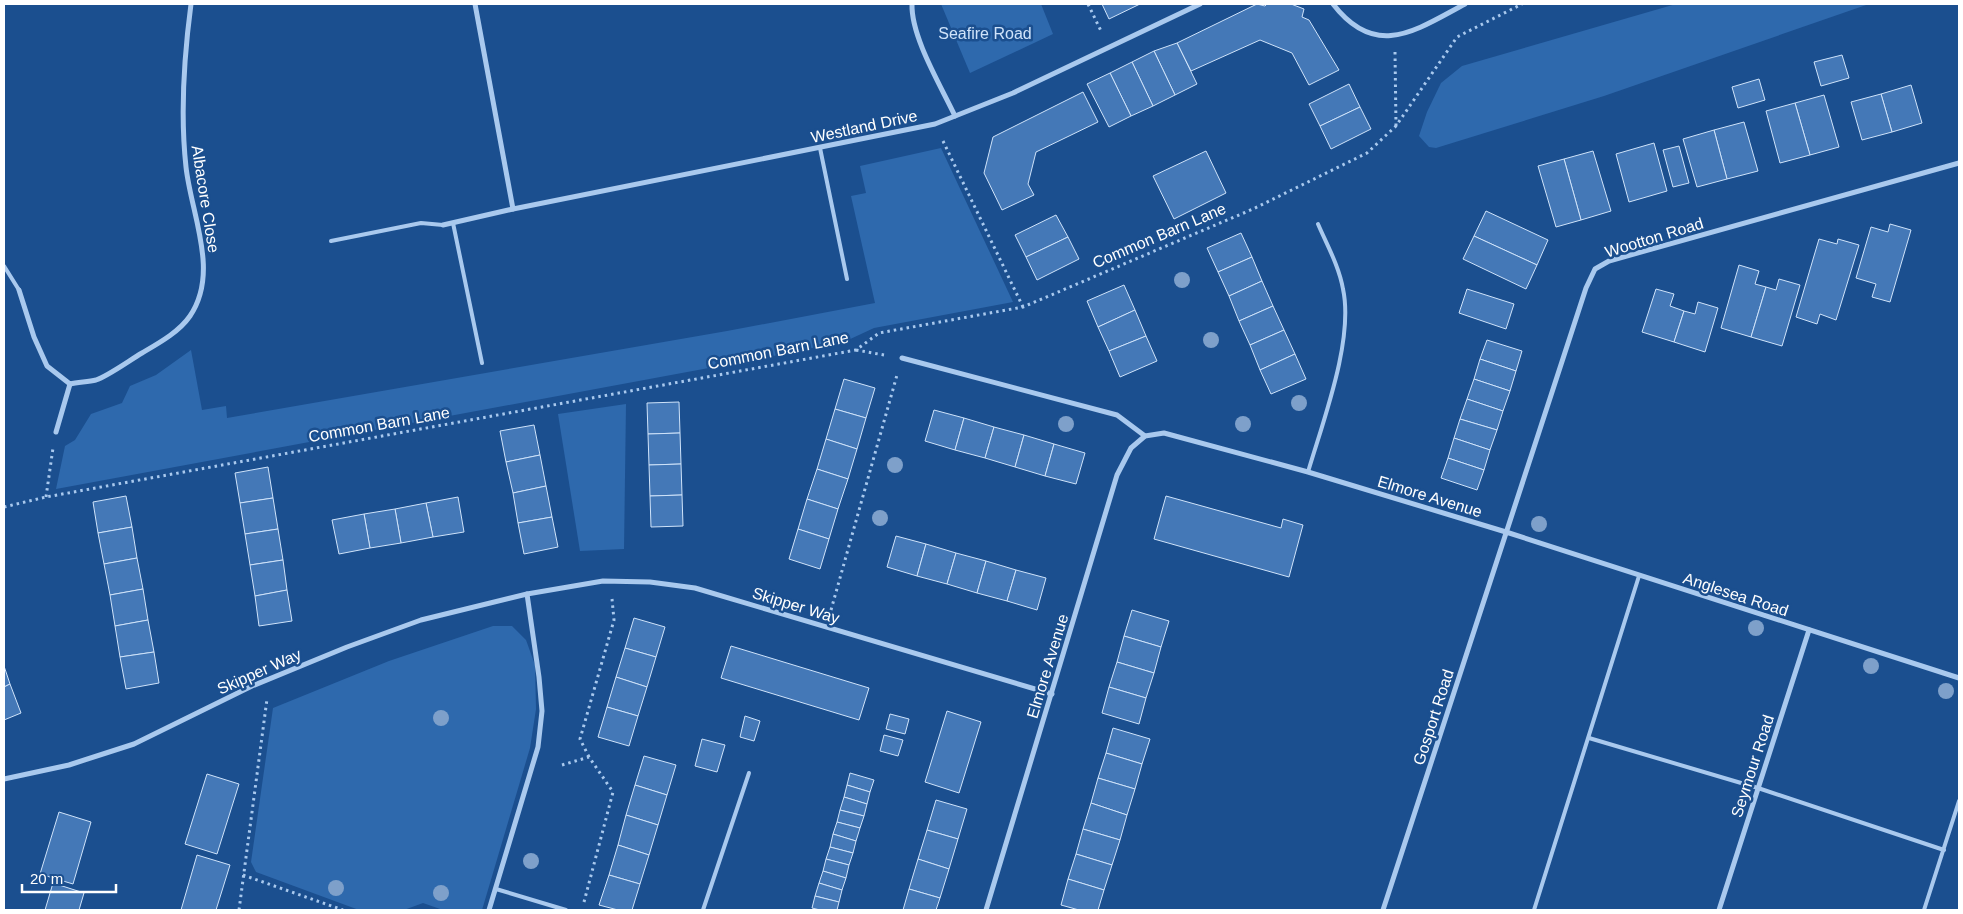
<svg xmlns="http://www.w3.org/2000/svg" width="1963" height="914" font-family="Arial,sans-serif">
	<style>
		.green { fill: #2e69ad }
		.building { fill: #4478b7; stroke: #cfe3fa }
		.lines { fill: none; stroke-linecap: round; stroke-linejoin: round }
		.path { stroke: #a9c9ee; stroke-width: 3; stroke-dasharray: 2.5 4; stroke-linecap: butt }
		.service { stroke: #a9c9ee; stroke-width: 4 }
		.minor { stroke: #a9c9ee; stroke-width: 5 }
		.tree { fill: #7ea0ca }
		.labels { text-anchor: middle; stroke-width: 5; stroke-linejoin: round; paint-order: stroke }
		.park-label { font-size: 16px; fill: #cfe3fa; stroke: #1b4f8f }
		.street-label { font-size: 16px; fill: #fff; stroke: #1b4f8f }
	</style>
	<rect width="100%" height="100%" fill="#1b4f8f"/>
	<g class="green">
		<path d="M941,4H1041L1053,34L970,73Z"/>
		<path d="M1676,4H1869L1604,96L1436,148L1429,147L1419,136L1427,112L1441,83L1462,66Z"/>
		<path d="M941,148L1013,302L874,328L846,341L773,356L56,489L65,446L75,440L91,414L122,403L130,386L156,375L191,350L202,410L226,406L227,418L727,331L875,303L851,196L866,193L860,166Z"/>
		<path d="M626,404L624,549L580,551L558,414Z"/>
		<path d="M493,626H512L526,640L535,665L536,709L530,748L482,910H443L423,903L404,910H359L256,872L251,862L273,708L389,661Z"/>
	</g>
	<g class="building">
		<path d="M1102,4H1140L1109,19Z"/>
		<path d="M1257,4L1265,6L1267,4H1291L1304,9L1302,17L1309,20L1339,70L1309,85L1292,53L1260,40L1191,71L1177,43Z"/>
		<path d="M1177,43L1197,84L1175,95L1154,51Z"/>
		<path d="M1154,51L1175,95L1153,106L1132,62Z"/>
		<path d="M1842,55L1849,78L1821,86L1814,62Z"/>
		<path d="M1132,62L1153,106L1131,116L1110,73Z"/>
		<path d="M1110,73L1131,116L1109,127L1087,84Z"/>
		<path d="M1759,79L1765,100L1738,108L1732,87Z"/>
		<path d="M1349,84L1360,107L1320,126L1309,104Z"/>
		<path d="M1911,85L1922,123L1892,132L1881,94Z"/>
		<path d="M1083,92L1098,122L1036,152L1028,184L1034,195L1002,210L984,173L993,137Z"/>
		<path d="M1881,94L1892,132L1862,140L1851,102Z"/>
		<path d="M1824,95L1839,147L1810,155L1795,103Z"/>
		<path d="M1795,103L1810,155L1780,163L1766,111Z"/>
		<path d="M1360,107L1371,129L1331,149L1320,126Z"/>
		<path d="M1744,122L1758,171L1727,179L1714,130Z"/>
		<path d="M1714,130L1727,179L1697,187L1683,139Z"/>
		<path d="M1654,143L1667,191L1629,202L1616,154Z"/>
		<path d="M1679,146L1689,183L1673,187L1663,150Z"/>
		<path d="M1206,151L1226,193L1174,219L1153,176Z"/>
		<path d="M1593,151L1611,211L1581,220L1564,159Z"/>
		<path d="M1564,159L1581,220L1556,227L1538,166Z"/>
		<path d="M1486,211L1548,240L1537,265L1474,236Z"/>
		<path d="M1056,215L1068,237L1026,257L1015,235Z"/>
		<path d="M1890,224L1911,230L1890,302L1872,297L1876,284L1856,278L1871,227L1888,232Z"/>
		<path d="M1241,233L1252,257L1218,272L1207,248Z"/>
		<path d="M1474,236L1537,265L1526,289L1463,259Z"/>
		<path d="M1068,237L1079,259L1037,280L1026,257Z"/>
		<path d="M1819,239L1837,244L1838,239L1859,245L1836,320L1820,314L1817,324L1796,317Z"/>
		<path d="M1252,257L1262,281L1229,296L1218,272Z"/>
		<path d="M1739,265L1759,271L1755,284L1766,287L1751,337L1721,328Z"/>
		<path d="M1779,279L1800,285L1782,346L1751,337L1766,287L1776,290Z"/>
		<path d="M1262,281L1273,306L1239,321L1229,296Z"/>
		<path d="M1124,285L1135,310L1098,327L1087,301Z"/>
		<path d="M1467,289L1514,304L1506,329L1459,313Z"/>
		<path d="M1656,289L1674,294L1670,306L1684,311L1674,342L1642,332Z"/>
		<path d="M1698,302L1718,308L1705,352L1674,342L1684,311L1695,314Z"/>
		<path d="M1273,306L1284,330L1250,345L1239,321Z"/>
		<path d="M1135,310L1146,336L1109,351L1098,327Z"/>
		<path d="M1284,330L1295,354L1260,370L1250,345Z"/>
		<path d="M1146,336L1157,361L1120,377L1109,351Z"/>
		<path d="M1487,340L1522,351L1516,371L1480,359Z"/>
		<path d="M1295,354L1306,379L1271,394L1260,370Z"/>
		<path d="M1480,359L1516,371L1510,391L1474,379Z"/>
		<path d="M844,379L875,388L866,418L835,409Z"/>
		<path d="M1474,379L1510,391L1503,411L1467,399Z"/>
		<path d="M1467,399L1503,411L1497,430L1460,419Z"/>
		<path d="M679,402L680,433L648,434L647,403Z"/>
		<path d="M835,409L866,418L857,449L826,439Z"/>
		<path d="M934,410L964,418L955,450L925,441Z"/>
		<path d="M964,418L994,427L985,458L955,450Z"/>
		<path d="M1460,419L1497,430L1490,450L1454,438Z"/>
		<path d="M534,425L540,455L506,462L500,431Z"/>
		<path d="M994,427L1024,435L1015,467L985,458Z"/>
		<path d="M680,433L681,464L649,465L648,434Z"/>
		<path d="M1024,435L1054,444L1045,476L1015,467Z"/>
		<path d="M1454,438L1490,450L1484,470L1448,458Z"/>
		<path d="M826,439L857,449L848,479L817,469Z"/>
		<path d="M1054,444L1085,453L1076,484L1045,476Z"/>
		<path d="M540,455L546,486L513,493L506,462Z"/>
		<path d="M1448,458L1484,470L1477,490L1441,478Z"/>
		<path d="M681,464L682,495L650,496L649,465Z"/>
		<path d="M268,467L273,498L240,503L235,473Z"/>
		<path d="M817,469L848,479L838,509L807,499Z"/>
		<path d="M546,486L552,517L518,523L513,493Z"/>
		<path d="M682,495L683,526L651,527L650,496Z"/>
		<path d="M126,496L132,527L98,533L93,502Z"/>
		<path d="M1166,496L1281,528L1283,519L1303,525L1289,577L1154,539Z"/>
		<path d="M458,497L464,532L433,537L426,503Z"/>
		<path d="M273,498L278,529L245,534L240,503Z"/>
		<path d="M807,499L838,509L829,539L798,529Z"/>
		<path d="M426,503L433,537L401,543L395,509Z"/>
		<path d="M395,509L401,543L370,548L364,514Z"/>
		<path d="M364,514L370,548L339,554L332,520Z"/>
		<path d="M552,517L558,547L524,554L518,523Z"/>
		<path d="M132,527L137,558L104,564L98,533Z"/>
		<path d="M278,529L283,560L250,565L245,534Z"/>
		<path d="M798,529L829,539L820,569L789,559Z"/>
		<path d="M896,536L926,544L917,576L887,567Z"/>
		<path d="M926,544L956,553L947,584L917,576Z"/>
		<path d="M956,553L986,561L977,593L947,584Z"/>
		<path d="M137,558L143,589L110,595L104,564Z"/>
		<path d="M283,560L287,590L255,596L250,565Z"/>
		<path d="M986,561L1016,570L1007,601L977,593Z"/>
		<path d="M1016,570L1046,578L1037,610L1007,601Z"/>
		<path d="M143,589L148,620L115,626L110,595Z"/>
		<path d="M287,590L292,621L259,626L255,596Z"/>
		<path d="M1132,610L1169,621L1161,647L1124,636Z"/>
		<path d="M634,618L665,627L656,657L625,648Z"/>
		<path d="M148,620L154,652L120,657L115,626Z"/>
		<path d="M1124,636L1161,647L1154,673L1117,662Z"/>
		<path d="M731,646L869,688L859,720L721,678Z"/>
		<path d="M625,648L656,657L647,687L616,677Z"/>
		<path d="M154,652L159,683L126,689L120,657Z"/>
		<path d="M1117,662L1154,673L1146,698L1109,687Z"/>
		<path d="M4,666L10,684L4,687Z"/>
		<path d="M616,677L647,687L638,716L607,707Z"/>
		<path d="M10,684L21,713L4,720V687Z"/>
		<path d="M1109,687L1146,698L1139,724L1102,713Z"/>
		<path d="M607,707L638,716L629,746L598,737Z"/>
		<path d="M947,711L981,722L959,793L925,782Z"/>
		<path d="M890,714L909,719L905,734L886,729Z"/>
		<path d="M745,716L760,721L754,741L740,737Z"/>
		<path d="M1113,728L1150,739L1142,764L1106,753Z"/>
		<path d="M884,735L903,740L898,756L880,751Z"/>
		<path d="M702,739L725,745L717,772L695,766Z"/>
		<path d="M1106,753L1142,764L1135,789L1098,778Z"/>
		<path d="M644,756L676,765L667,795L635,785Z"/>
		<path d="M850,773L874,780L870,792L847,785Z"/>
		<path d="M207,774L239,784L217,854L185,844Z"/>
		<path d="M1098,778L1135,789L1127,815L1091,803Z"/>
		<path d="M635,785L667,795L658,825L626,815Z"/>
		<path d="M847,785L870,792L867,804L844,797Z"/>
		<path d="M844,797L867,804L864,816L840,810Z"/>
		<path d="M936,800L967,809L958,839L927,830Z"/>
		<path d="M1091,803L1127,815L1120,840L1083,829Z"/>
		<path d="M840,810L864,816L860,828L837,822Z"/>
		<path d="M59,812L91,822L73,884L40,874Z"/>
		<path d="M626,815L658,825L649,855L618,845Z"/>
		<path d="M837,822L860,828L856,841L833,834Z"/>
		<path d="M1083,829L1120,840L1112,865L1076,854Z"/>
		<path d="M927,830L958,839L949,869L918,859Z"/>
		<path d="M833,834L856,841L853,853L830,847Z"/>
		<path d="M618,845L649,855L640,884L609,875Z"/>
		<path d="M830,847L853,853L849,865L826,859Z"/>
		<path d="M1076,854L1112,865L1104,890L1068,879Z"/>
		<path d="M197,855L230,865L216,910H181Z"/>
		<path d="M826,859L849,865L846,878L823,871Z"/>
		<path d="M918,859L949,869L940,898L909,889Z"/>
		<path d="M823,871L846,878L842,890L819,883Z"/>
		<path d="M609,875L640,884L632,910H618L599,905Z"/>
		<path d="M1068,879L1104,890L1098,910H1079L1061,905Z"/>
		<path d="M53,883L84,893L79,910H45Z"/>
		<path d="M819,883L842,890L839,902L815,896Z"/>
		<path d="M909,889L940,898L936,910H903Z"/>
		<path d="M815,896L839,902L837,910H820L812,908Z"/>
	</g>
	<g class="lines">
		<g class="path">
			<path d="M1088,4L1101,31"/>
			<path d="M1395,52L1396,126"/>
			<path d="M943,141L1023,307"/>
			<path d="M856,350L884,355"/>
			<path d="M46,497L53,448"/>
			<path d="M4,507L46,497L856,350L879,333L1023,307L1253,209L1367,153L1396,126L1457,37L1522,4"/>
			<path d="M831,610L897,375"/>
			<path d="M589,757L580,739L614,620L612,599"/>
			<path d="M562,765L589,757L613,792L584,902"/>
			<path d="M243,875L343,910"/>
			<path d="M239,910L267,699"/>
		</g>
		<g class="service">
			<path d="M820,148L847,279"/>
			<path d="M453,223L482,363"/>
			<path d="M331,241L421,223L443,225"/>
			<path d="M4,266L19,290"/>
			<path d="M1308,472C1323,421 1354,340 1343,289C1339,266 1327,245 1318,224"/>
			<path d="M1589,738L1758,788L1944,850"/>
			<path d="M496,889L566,910"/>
			<path d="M703,910L749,773"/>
			<path d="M1534,910L1639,576"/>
			<path d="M1924,910L1959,801"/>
		</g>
		<g class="minor">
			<path d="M475,4L513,209"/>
			<path d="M912,4C911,37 941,86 955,116"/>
			<path d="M1333,4C1376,60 1416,30 1465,4"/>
			<path d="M443,225L513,209L935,124L1013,93L1200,4"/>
			<path d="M19,290L34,337L47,366L70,384C78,382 88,382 96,380C108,376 130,360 142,353C159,343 179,332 190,316C220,272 191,214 186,167C180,113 184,57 191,4"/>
			<path d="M902,358L1117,415L1145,436"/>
			<path d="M56,432L70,384"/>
			<path d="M4,779L69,765L134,744L252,686L347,647L421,620L527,594L603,581L650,582L695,588L1052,694"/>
			<path d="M489,910L538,747L542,711L539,677L527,594"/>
			<path d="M986,910L1117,475L1131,448L1145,436L1164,433L1308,472L1506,532L1959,678"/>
			<path d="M1383,910L1586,288L1595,269L1609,261L1959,163"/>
			<path d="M1719,910L1809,630"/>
		</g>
	</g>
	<g class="tree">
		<circle cx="1182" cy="280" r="8"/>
		<circle cx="1211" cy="340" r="8"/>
		<circle cx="1299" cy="403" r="8"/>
		<circle cx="1066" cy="424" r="8"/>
		<circle cx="1243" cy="424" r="8"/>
		<circle cx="895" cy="465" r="8"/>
		<circle cx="880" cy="518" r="8"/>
		<circle cx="1539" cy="524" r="8"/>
		<circle cx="1756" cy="628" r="8"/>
		<circle cx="1871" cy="666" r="8"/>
		<circle cx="1946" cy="691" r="8"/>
		<circle cx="441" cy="718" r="8"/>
		<circle cx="531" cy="861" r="8"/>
		<circle cx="336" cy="888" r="8"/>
		<circle cx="441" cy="893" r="8"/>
	</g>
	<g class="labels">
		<g class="park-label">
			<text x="985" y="39">Seafire Road</text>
		</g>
		<g class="street-label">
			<text transform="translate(864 126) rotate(-12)" y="6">Westland Drive</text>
			<text transform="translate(206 199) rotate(81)" y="6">Albacore Close</text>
			<text transform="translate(1159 235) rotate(-23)" y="6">Common Barn Lane</text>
			<text transform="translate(1654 237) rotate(-17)" y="6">Wootton Road</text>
			<text transform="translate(778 350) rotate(-11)" y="6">Common Barn Lane</text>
			<text transform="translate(379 424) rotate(-10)" y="6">Common Barn Lane</text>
			<text transform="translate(1430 496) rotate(17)" y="6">Elmore Avenue</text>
			<text transform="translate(1736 594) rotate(18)" y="6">Anglesea Road</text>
			<text transform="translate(796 605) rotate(17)" y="6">Skipper Way</text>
			<text transform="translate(1047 666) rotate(-73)" y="6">Elmore Avenue</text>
			<text transform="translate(259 671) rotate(-24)" y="6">Skipper Way</text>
			<text transform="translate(1433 717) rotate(-72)" y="6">Gosport Road</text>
			<text transform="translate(1752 766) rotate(-72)" y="6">Seymour Road</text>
		</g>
	</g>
	<rect width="1963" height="914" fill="none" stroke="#ffffff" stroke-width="10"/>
	<path d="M22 884v8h94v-8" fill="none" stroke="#ffffff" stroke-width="2.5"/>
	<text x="30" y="884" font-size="15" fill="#ffffff" stroke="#1b4f8f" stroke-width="4" paint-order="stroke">20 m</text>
</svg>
